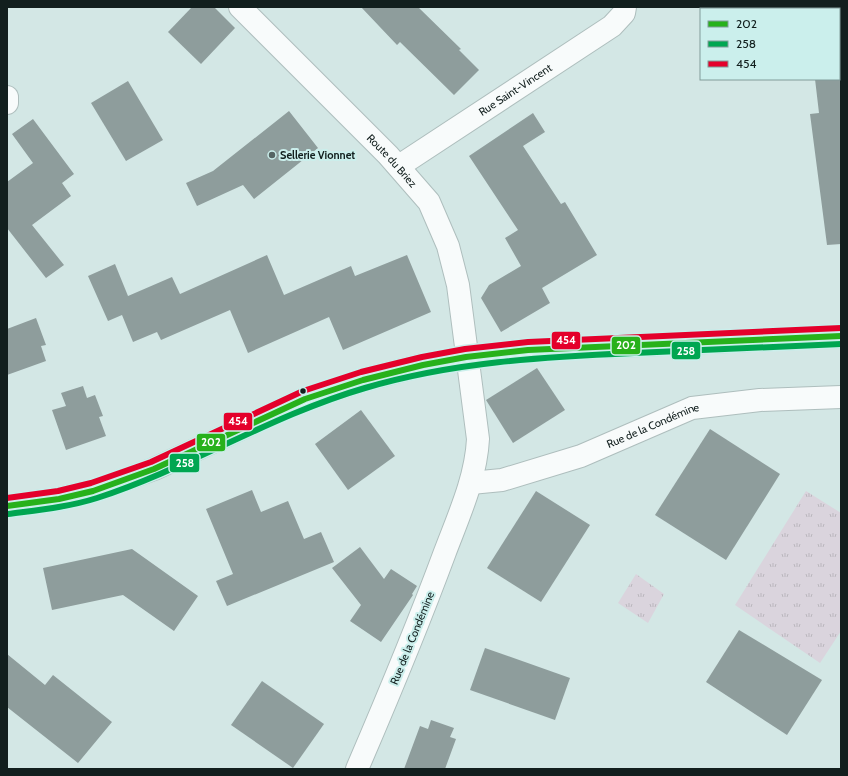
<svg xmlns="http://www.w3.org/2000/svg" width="848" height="776" font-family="Cabin,sans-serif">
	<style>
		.park { fill: url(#park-tufts) }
		.building { fill: #8e9d9c }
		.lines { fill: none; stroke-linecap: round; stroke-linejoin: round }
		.street-casing { stroke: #aebebd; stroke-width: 24 }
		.primary-casing { stroke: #aebebd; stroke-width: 24 }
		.street { stroke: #f8fbfb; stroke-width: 22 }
		.primary { stroke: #f8fbfb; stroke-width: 22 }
		.bus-1-casing { stroke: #cbefec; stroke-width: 9 }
		.bus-2-casing { stroke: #cbefec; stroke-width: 9 }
		.bus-3-casing { stroke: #cbefec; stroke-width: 9 }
		.bus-1 { stroke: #27b11b; stroke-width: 6 }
		.bus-2 { stroke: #00a651; stroke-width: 6 }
		.bus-3 { stroke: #e4002b; stroke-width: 6 }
		.poi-dot { fill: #566564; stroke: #cbefec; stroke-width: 1.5 }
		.bus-dot { fill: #121f1e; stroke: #cbefec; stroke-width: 1.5 }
		.labels { text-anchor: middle; stroke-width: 4; stroke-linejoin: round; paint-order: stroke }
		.street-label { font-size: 11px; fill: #121f1e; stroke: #cbefec }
		.poi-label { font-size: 11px; font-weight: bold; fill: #121f1e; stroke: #cbefec; text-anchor: start }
		.line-badge { stroke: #cbefec; stroke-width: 1.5 }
		.badge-label { font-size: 11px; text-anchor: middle; font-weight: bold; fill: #fff }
	</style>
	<defs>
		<pattern id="park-tufts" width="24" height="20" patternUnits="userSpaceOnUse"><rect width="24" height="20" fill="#dad4dd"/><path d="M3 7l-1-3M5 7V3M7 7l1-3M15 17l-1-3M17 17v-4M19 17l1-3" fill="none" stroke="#bab6bd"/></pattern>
	</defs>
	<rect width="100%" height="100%" fill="#d3e7e5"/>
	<g class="park">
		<path d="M806,491L841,513V631L820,663L735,605Z"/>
		<path d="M636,574L664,594L648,623L618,603Z"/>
	</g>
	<g class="building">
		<path d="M192,7H214L235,28L201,64L168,32Z"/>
		<path d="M361,7H418L461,49L459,50L479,70L454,95L400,42L397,45Z"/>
		<path d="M815,79H841V244L827,245L810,114L819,113Z"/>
		<path d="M128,81L163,140L126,161L91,103Z"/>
		<path d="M289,111L318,148L254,199L243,185L197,206L186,183L213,171Z"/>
		<path d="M533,113L545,132L523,146L561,204L565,202L597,255L542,288L550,303L501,332L481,298L489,285L521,266L505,238L518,230L469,156Z"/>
		<path d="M33,119L74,174L62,183L71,196L32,225L64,265L46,278L7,228V182L33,163L12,134Z"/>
		<path d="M267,255L284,295L351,266L355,276L407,255L431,312L343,350L329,317L248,353L230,310L161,340L157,332L133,342L122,315L108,321L88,276L115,264L128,296L172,277L180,294Z"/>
		<path d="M36,318L46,345L41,346L46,361L7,375V329Z"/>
		<path d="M537,368L565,410L513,443L486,400Z"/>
		<path d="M83,386L87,398L95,395L103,416L99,417L106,436L66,450L52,410L66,406L61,393Z"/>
		<path d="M361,410L395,456L348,490L315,444Z"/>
		<path d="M710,429L780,474L726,560L655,515Z"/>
		<path d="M252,490L261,512L288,501L304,539L321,532L334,562L227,606L216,581L233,574L206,509Z"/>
		<path d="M536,491L590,525L541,602L487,568Z"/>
		<path d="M360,547L384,579L391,569L417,586L412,594L413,595L381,642L350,621L361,605L332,568Z"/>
		<path d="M132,549L198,596L174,631L123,595L52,610L43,568Z"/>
		<path d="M739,630L822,680L787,735L706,682Z"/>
		<path d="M485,648L570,678L555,720L470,690Z"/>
		<path d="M7,654L45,685L53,675L112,722L78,763L7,707Z"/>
		<path d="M262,681L324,724L293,768L231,725Z"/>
		<path d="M431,720L454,728L450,737L456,739L445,769H404L420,726L428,729Z"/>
	</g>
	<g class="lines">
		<g class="street-casing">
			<g id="street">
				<path id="s1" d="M240,7L388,155L429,202L448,246L458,285L478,439C476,478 459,515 445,552C418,625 388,697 357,769"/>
				<path d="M7,97V103"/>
				<path id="s2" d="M399,166L612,26L624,13L625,7"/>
				<path id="s3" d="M471,483L502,480L581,456L692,408L760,400L841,397"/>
			</g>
		</g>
		<g class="primary-casing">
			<path id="primary" d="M7,506L59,499L93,491L154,469L305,399L363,380L423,365L466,357L528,350L841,336"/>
		</g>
		<use href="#street" class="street"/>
		<use href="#primary" class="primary"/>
		<g class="bus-1-casing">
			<path id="bus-1" d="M7,506L59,499L93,491L154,469L305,399L363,380L423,365L466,357L528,350L841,336"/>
		</g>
		<g class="bus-2-casing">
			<path id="bus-2" d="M8,514C38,510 69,507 97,498C189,468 272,415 365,388C453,362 542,357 634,353C703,350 772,347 841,344"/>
		</g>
		<g class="bus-3-casing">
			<path id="bus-3" d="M7,498L58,491L91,483L151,462L303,391L361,372L422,357L465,349L528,342L841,328"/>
		</g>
		<use href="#bus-1" class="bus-1"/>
		<use href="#bus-2" class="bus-2"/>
		<use href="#bus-3" class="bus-3"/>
	</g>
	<circle class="poi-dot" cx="272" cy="155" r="4"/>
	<circle class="bus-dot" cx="303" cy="391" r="3.5"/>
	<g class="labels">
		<g class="street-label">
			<text dy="4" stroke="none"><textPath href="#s2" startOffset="139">Rue Saint-Vincent</textPath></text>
			<text dy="4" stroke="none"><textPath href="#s1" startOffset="216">Route du Briez</textPath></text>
			<text dy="4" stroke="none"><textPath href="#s3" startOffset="192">Rue de la Condémine</textPath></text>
			<text transform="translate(412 638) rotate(-68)" y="4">Rue de la Condémine</text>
		</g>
		<g class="poi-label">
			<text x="280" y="159">Sellerie Vionnet</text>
		</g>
	</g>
	<g class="line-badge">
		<rect x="551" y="331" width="30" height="19" rx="4" fill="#e4002b"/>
		<rect x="611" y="336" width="30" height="19" rx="4" fill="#27b11b"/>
		<rect x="671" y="341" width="30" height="19" rx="4" fill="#00a651"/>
		<rect x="223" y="412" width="30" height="19" rx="4" fill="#e4002b"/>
		<rect x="196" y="433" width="30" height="19" rx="4" fill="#27b11b"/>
		<rect x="169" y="453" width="31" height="20" rx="4" fill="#00a651"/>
	</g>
	<g class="badge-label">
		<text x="566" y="344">454</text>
		<text x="626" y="349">202</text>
		<text x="686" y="355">258</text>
		<text x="238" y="425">454</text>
		<text x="211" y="446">202</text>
		<text x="185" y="467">258</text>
	</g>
	<rect width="848" height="776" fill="none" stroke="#121f1e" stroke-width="16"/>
	<rect x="700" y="8" width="140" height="72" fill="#cbefec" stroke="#819c9a"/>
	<rect x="708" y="21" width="20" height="6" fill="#27b11b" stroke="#819c9a"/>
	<text x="736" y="28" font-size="12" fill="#121f1e">202</text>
	<rect x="708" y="41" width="20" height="6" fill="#00a651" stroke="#819c9a"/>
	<text x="736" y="48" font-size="12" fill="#121f1e">258</text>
	<rect x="708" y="61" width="20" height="6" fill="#e4002b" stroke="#819c9a"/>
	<text x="736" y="68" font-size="12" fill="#121f1e">454</text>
</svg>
